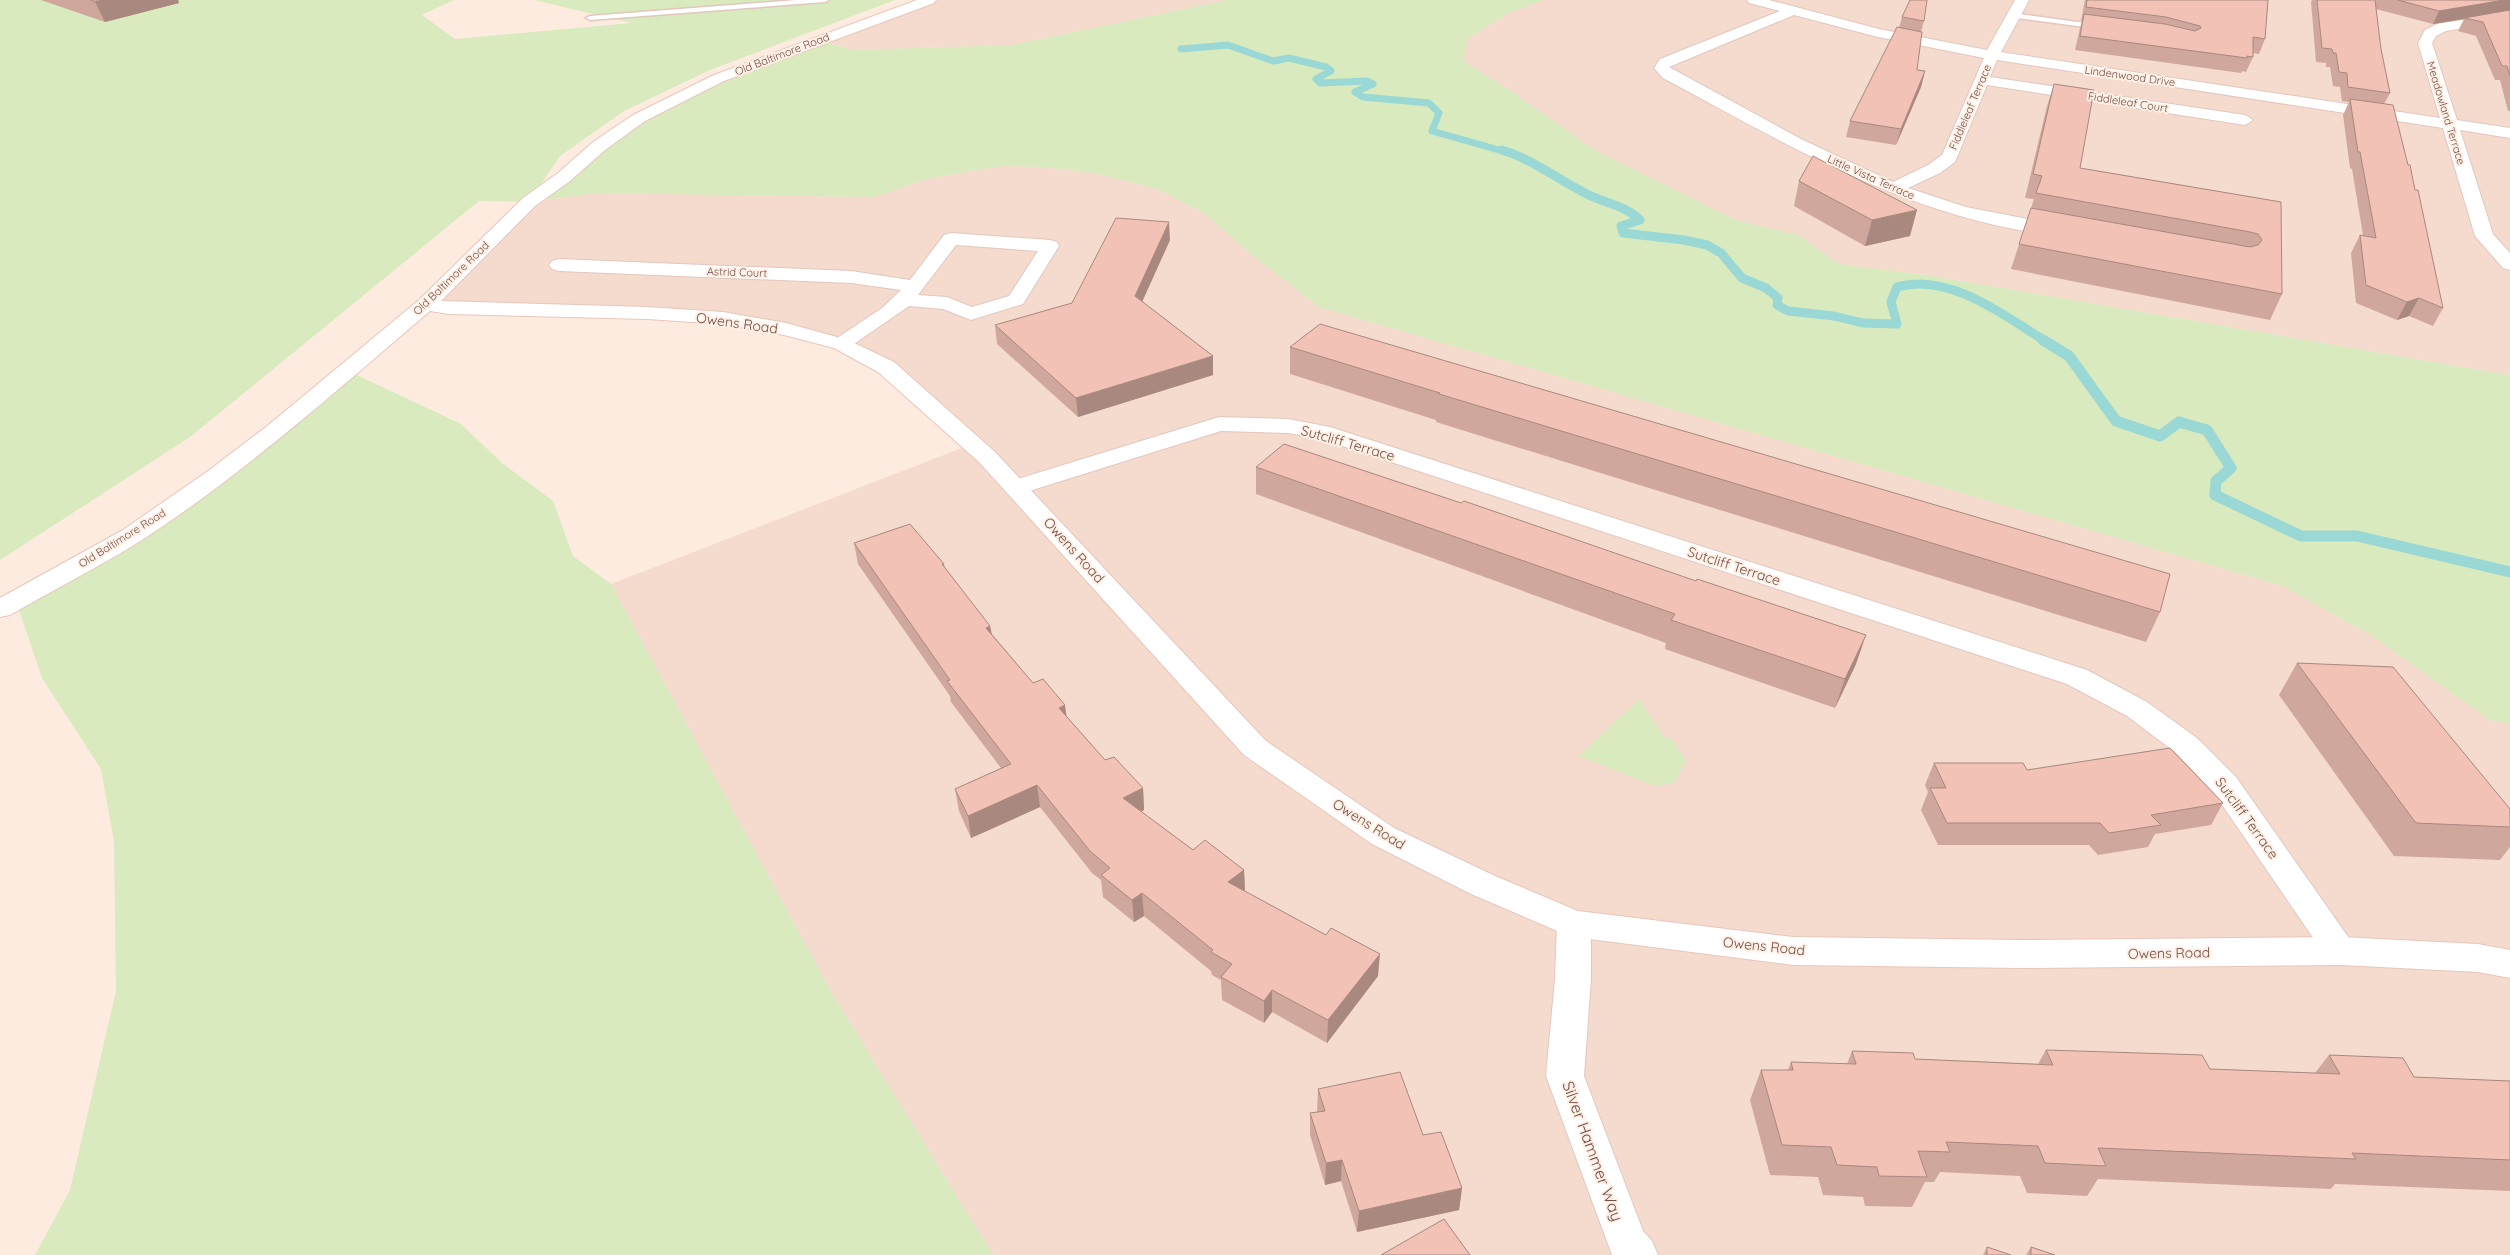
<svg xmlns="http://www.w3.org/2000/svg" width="2510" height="1255" font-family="Quicksand,sans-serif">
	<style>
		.residential { fill: #f4dbcd }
		.green { fill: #d8eabe }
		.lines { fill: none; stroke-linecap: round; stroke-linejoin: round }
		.stream-far2 { stroke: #9ad8d5; stroke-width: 7 }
		.stream-far1 { stroke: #9ad8d5; stroke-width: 9 }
		.stream { stroke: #9ad8d5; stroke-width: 11 }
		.lane-casing { stroke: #e2c7be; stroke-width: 3 }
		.street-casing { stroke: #e2c7be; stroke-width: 2 }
		.secondary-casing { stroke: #e8c6bb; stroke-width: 2 }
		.lane { fill: #fff; fill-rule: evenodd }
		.street { fill: #fff; fill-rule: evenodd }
		.secondary { fill: #fff; fill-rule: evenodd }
		.wall { fill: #d0a79d }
		.shaded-wall { fill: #a9887f }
		.building { fill: #f2c2b6; stroke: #a9887f }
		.labels { text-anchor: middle; stroke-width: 4; stroke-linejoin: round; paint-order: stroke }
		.far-street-label { font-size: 11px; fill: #734d46; stroke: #fff0e5 }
		.street-label { font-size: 14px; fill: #734d46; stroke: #fff0e5 }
		.near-street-label { font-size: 16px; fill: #734d46; stroke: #fff0e5 }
	</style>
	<rect width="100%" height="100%" fill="#fdebdf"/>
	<g class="residential">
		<path d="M929,0H1227L1013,45L853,50L817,40Z"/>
		<path d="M1543,0H2510V375L1926,275L1839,264L1798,235L1736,220L1595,151L1510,90L1462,61L1468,38L1509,13Z"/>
		<path d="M1001,166L1043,167L1094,173L1155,188L1204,213L1252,255L1319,307L2283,586L2371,635L2490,720L2510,724V1255H993L830,990L611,584L972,444L841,344L723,318L426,304L529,202L597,193L874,197L926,179Z"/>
	</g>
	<g class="green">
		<path d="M0,0H454L422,15L455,39L631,23L534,0H895L710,70L624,111L560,156L530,200L639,118L817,40L853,50L1013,45L1227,0H1543L1509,13L1468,38L1463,61L1510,90L1596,151L1736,220L1798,235L1839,264L1926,275L2510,375V724L2490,720L2371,635L2283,586L1319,307L1252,255L1204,213L1155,188L1094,173L1043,167L1001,166L926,179L874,197L597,193L529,202L479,201L190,437L0,560Z"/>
		<path d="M346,370L461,424L502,463L553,501L573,556L611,584L830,990L993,1255H35L70,1190L116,991L114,841L101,769L42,678L16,601L132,535Z"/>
		<path d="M1639,699L1664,737L1673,740L1686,761L1674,783L1655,786L1579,756Z"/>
	</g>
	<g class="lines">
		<path class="stream-far2" d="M1181,49L1228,45L1273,61L1289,58L1326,67L1331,71L1316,79L1320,83L1367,81L1373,84L1355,92L1363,97L1429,103L1439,113L1432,131L1506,152"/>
		<path class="stream-far1" d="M1502,150C1532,159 1557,179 1585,193C1603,203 1625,205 1640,220L1621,226L1623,233L1684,240L1707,245L1721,253L1742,278L1766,288L1778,298L1777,305L1788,311L1834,316L1863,323L1897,324L1891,302L1897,287C1948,272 2004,315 2045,341"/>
		<path class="stream" d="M2043,340L2069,356L2116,421L2160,436L2179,422L2207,430L2231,468L2216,481L2215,495L2301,536H2357L2510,572"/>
		<g class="lane-casing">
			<g id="lane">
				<path d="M796,0H829L825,2L590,20L586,18L590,16Z"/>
				<path d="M2012,13L2100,25L2104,27L2100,29L2009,17V13Z"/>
			</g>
		</g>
		<g class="street-casing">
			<g id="street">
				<path d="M1747,0H1769L1879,29L1987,50L2015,0H2029L2001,52L2440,118L2418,43L2425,30L2437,24L2510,12V20L2446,31L2436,36L2432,43L2457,120L2510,128V138L2460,130L2493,234L2510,253V270L2503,268L2475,236L2443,128L1997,60L1990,77L2245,115L2253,120L2245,125L1987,85L1955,162L1940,173L1908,188L1966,207L2063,226L2070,228L2072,232L2070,236C2053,240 2030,232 2014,229C1885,204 1777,139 1663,78L1654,68L1660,59L1780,11L1749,3ZM1794,15L1878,37L1984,58L1942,155L1928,165L1893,182L1801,139L1669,67Z"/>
				<path d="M951,233L1050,240L1057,242L1059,246L1023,304L971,320L943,309L909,306L848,348L841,350L834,348L830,344L834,340L882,308L901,290L851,283L559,271L552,269L549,265L552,261L559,259L851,271L910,280L944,235ZM956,245L1038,251L1009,296L972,307L947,297L918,295Z"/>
				<path d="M1219,417L1288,419L1330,427L2087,670L2147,702L2197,738L2236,777L2358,951L2353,961L2341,965L2329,961L2214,793L2175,752L2127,716L2067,684L1318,438L1288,433L1221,431L1026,492L1017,494L1008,492L1005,487L1008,482Z"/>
				<path d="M1574,911L1586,915L1591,924V979L1584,1076L1643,1231L1652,1241L1658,1255H1612L1546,1076L1555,979L1557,924L1562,915Z"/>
			</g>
		</g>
		<g class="secondary-casing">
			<path id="secondary" d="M917,0H936L934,3L724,81L645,121L605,150L570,181L535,206L441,301L647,307L723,312L786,323L848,340L894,362L995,452L1266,741L1394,828L1495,876L1578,911L1793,937L2023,940L2341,937L2478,944L2510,950V978L2478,972L2341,965L2023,968L1793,965L1574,937L1562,933L1471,894L1372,844L1244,755L979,462L878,372L834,348L784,335L723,324L647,319L449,314L430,311C337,390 245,473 142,540C99,567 53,590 10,615L0,617V598L123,530L208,471L266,427L419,300L523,198L558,173L593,142L633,115L714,75Z"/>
		</g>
		<use href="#lane" class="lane"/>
		<use href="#street" class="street"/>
		<use href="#secondary" class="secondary"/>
	</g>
	<g class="wall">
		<path d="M41,0H178L179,3L105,22Z"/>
		<path d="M2085,0H2268L2265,39L2259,54L2253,53V57L2246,72L2242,71L2241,73L2075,50L2080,28L2082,21H2081Z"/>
		<path d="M2312,0H2510V111H2508L2500,80H2495L2476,36L2458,31L2464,19L2433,24L2376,9L2381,49L2390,93L2384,104L2443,308L2433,326L2409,316L2397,320L2356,303L2351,253L2360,235H2363L2352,169L2350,168L2343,115L2349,102L2342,101L2340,87L2333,86L2330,67H2326V63L2316,62L2311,2Z"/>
		<path d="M1902,17L1924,21L1921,32L1917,70L1925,71L1921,87L1896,145L1846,137L1850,121L1899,28Z"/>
		<path d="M2054,84L2080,168L2281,202L2282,294L2270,320L2011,269L2034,199L2025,198L2047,106Z"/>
		<path d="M1799,181L1910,236L1865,246L1794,206Z"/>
		<path d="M1170,240L1142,302L1213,356V375L1078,417L997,344L995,325L1072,303Z"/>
		<path d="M1290,347L2160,612L2146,642L1436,422V420L1290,374Z"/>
		<path d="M1256,467L1856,664L1835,708L1665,649L1666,643L1256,494Z"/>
		<path d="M854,543L944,564L945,568L990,626L992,634L1033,683L1067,717L1105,760L1143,788L1144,810L1141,812L1193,850L1244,870L1245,891L1378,976L1327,1043L1272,1012L1264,1023L1222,1000L1221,980L1212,975L1211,971L1144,916L1134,922L1103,897L1101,880L1092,873L1040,807L971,838L959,811L955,789L1001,768L951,702L950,696L858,564Z"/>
		<path d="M2297,663L2510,809V847L2500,860L2394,856L2279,695Z"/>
		<path d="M1934,763L2027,770L2223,803L2211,825L2155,834L2148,847L2098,855L2089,845H1938L1921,810L1928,792L1925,785Z"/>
		<path d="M2046,1050L2210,1069L2315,1073L2329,1055L2414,1077L2510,1081V1191L2335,1184L2331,1189L2098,1179L2087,1196L2027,1193L2020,1176L1940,1172L1934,1182H1925L1912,1207L1865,1206L1863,1197L1823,1195L1818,1177L1770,1175L1750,1100L1761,1070H1788L1791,1062L1847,1064L1852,1051L1915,1059L2038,1064Z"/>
		<path d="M1318,1089L1423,1135L1462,1188L1459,1210L1357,1232L1341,1181L1325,1185L1310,1135V1113L1317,1112Z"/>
		<path d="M1987,1247L2011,1255H1983Z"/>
		<path d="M2031,1247L2055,1255H2026Z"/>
	</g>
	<g class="shaded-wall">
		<path d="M102,0H178L179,3L105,22L95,2Z"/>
		<path d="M2504,0H2510V11L2464,18V19L2433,24L2439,11Z"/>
		<path d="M1925,71L1921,87L1896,145L1901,129Z"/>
		<path d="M1917,210L1910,236L1865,246L1872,220Z"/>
		<path d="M1169,222L1170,240L1136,315L1135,296Z"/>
		<path d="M2419,298L2409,316L2397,320L2407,302Z"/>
		<path d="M1213,356V375L1078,417L1076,398Z"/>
		<path d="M990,626L994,648L986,628Z"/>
		<path d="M1866,635L1856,664L1835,708L1845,679Z"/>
		<path d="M1065,705L1068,727L1059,708Z"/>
		<path d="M1037,785L1040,807L971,838L968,816Z"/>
		<path d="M1143,788L1144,810L1124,820L1123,798Z"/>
		<path d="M1244,870L1245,892L1228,882Z"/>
		<path d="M1142,893L1144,916L1134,922L1132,900Z"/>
		<path d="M1380,954L1378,976L1327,1043L1328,1020Z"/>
		<path d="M1272,990V1012L1264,1023V1001Z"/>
		<path d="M1342,1160L1341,1181L1325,1185L1326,1163Z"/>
		<path d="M1462,1188L1459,1210L1357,1232L1359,1211Z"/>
	</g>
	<g class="building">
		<path d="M91,0H102L95,2Z"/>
		<path d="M1910,0H1927L1924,21L1902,17Z"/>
		<path d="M2087,0H2268L2265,39L2253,37V57L2247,56V58L2080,36L2084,14L2165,24L2195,31L2201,28L2200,26L2166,17L2086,7Z"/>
		<path d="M2317,0H2375L2381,49L2390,93L2348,87L2347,73L2339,72L2336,53H2333L2332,49L2322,48Z"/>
		<path d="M2398,0H2504L2439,11Z"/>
		<path d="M2510,10V76L2507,66H2502L2483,22L2464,18Z"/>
		<path d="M1897,27L1922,32L1917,70L1925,71L1901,129L1850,121Z"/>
		<path d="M2054,84L2094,90L2080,168L2281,202L2282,294L2019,244L2031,208L2250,247L2258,245L2262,240L2258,234L2250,232L2036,193L2042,176L2033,174Z"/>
		<path d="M2350,99L2393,105L2408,165H2410L2415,190H2418L2443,308L2419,298L2407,302L2366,285L2360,235L2376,238L2360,152H2358Z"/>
		<path d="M1813,156L1917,210L1872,220L1799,181Z"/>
		<path d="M1116,218L1169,222L1135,296L1213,356L1076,398L995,325L1072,303Z"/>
		<path d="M1320,324L2170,574L2160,612L1439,394L1440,393L1290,347Z"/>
		<path d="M1284,444L1461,503L1464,501L1696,581L1697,579L1866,635L1845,679L1671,620L1675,614L1256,467Z"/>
		<path d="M910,524L944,564H942L990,626L986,628L1033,683L1043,679L1065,705L1059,708L1105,760L1114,757L1143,788L1123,798L1193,850L1205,840L1244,870L1228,882L1326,935L1331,928L1380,954L1328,1020L1272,990L1264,1001L1221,977L1232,964L1211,952L1213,950L1142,893L1132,900L1101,875L1110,868L1090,851L1037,785L968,816L955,789L1011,764L947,681L950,680L854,543Z"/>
		<path d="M2297,663L2393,667L2510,809V827L2416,823Z"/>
		<path d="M2170,748L2223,803L2151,815L2161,825L2109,833L2100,823H1947L1930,788H1946L1934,763H2023L2027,770Z"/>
		<path d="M2046,1050L2202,1055L2210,1069L2340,1074L2329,1055L2403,1058L2414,1077L2510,1081V1160L2352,1153L2356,1159L2098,1148L2106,1166L2045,1163L2038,1146L1946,1142L1950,1152L1918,1151L1927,1177L1879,1176L1877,1167L1837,1165L1831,1147L1782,1145L1761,1070H1793L1791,1062L1856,1064L1852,1051L1913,1053L1915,1059L2053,1065Z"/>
		<path d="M1400,1072L1423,1135L1441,1132L1462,1188L1359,1211L1342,1160L1326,1163L1310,1113L1325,1111L1318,1089Z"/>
		<path d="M1444,1219L1470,1255H1381Z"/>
		<path d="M1987,1247L2011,1255H1987Z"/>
		<path d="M2031,1247L2055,1255H2031Z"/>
	</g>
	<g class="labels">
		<g class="far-street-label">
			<text transform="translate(782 54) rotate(-21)" y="4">Old Baltimore Road</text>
			<text transform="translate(2130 76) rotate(8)" y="4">Lindenwood Drive</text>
			<text transform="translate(2128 102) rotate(9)" y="4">Fiddleleaf Court</text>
			<text transform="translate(1970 107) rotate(-67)" y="4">Fiddleleaf Terrace</text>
			<text transform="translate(2446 113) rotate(73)" y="4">Meadowland Terrace</text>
			<text transform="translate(1871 177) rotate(24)" y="4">Little Vista Terrace</text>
			<text transform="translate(737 272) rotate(2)" y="4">Astrid Court</text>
			<text transform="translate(451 278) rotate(-44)" y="4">Old Baltimore Road</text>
			<text transform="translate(122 538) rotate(-32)" y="4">Old Baltimore Road</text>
		</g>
		<g class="street-label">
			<text transform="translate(737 323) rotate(8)" y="5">Owens Road</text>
			<text transform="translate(1348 443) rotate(16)" y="5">Sutcliff Terrace</text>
			<text transform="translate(1074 550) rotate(48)" y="5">Owens Road</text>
			<text transform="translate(1734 566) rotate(18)" y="5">Sutcliff Terrace</text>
			<text transform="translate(2247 818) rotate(54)" y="5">Sutcliff Terrace</text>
			<text transform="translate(1369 824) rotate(32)" y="5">Owens Road</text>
			<text transform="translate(1764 946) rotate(6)" y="5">Owens Road</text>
			<text transform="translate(2169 953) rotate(-1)" y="5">Owens Road</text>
		</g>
		<g class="near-street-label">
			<text transform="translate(1593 1151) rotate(70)" y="6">Silver Hammer Way</text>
		</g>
	</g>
</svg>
